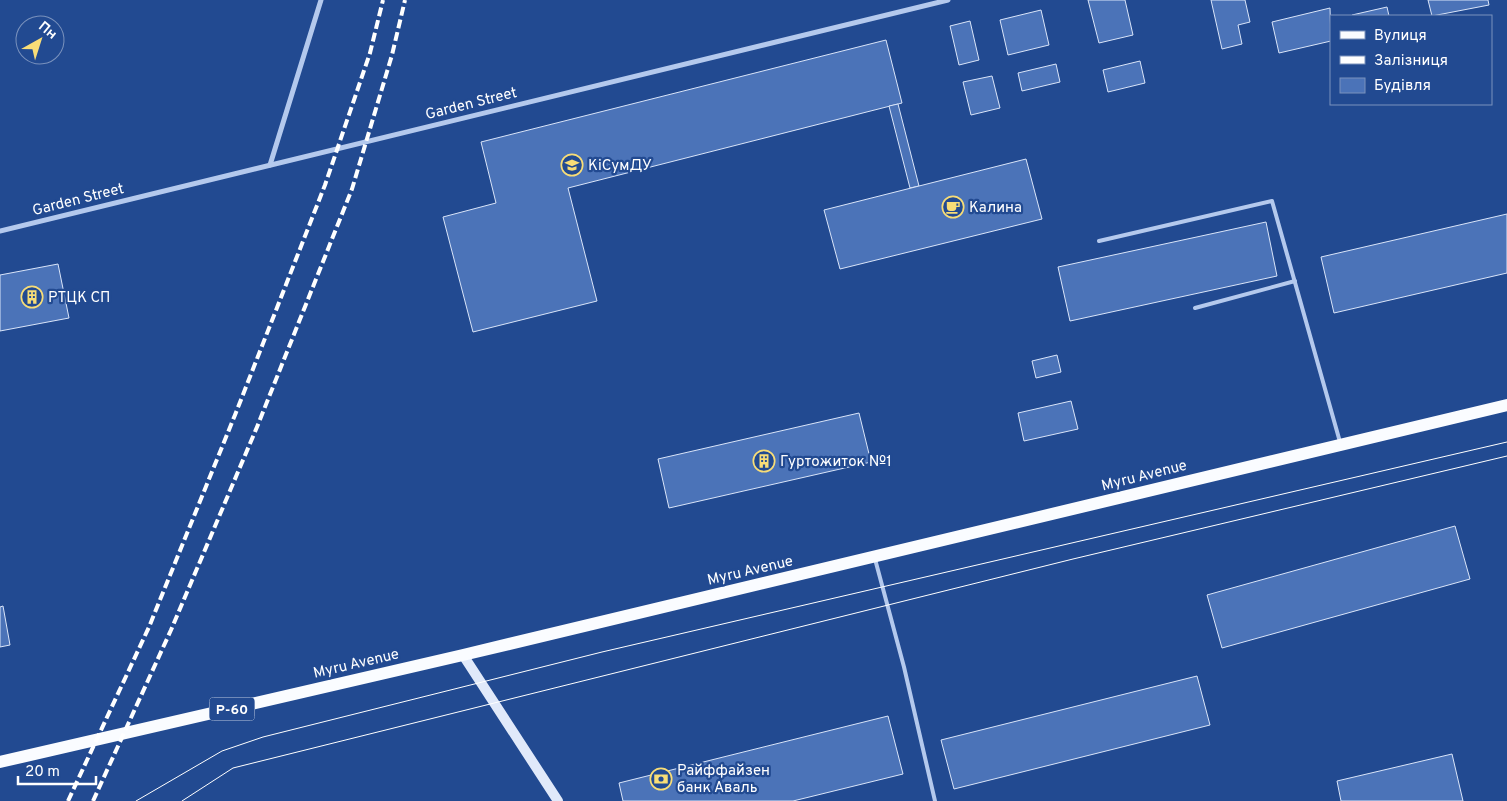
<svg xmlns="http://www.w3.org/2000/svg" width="1507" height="801" font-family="Overpass,sans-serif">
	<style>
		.building { fill: #4b73b8; stroke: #dae5f9 }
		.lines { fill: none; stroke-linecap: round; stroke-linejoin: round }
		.lane { stroke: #b4c9ed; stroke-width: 4 }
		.street { stroke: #b4c9ed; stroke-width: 5 }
		.secondary { stroke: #e0e9fa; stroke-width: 10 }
		.primary { stroke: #fafcff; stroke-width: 12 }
		.tram { stroke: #fff; stroke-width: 1 }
		.rail { stroke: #fff; stroke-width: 4; stroke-dasharray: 9 4; stroke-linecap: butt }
		.labels { text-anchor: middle; stroke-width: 4.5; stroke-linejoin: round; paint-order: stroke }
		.shield { fill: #224a91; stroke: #bdc9de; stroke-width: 1 }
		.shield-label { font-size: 14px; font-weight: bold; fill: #fff }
		.street-label { font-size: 15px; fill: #fff; stroke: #224a91 }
		.poi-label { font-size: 15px; fill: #fff; stroke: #224a91; text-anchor: start }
	</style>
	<rect width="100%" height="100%" fill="#224a91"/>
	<g class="building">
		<path d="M1088,0H1125L1133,35L1099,43Z"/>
		<path d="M1211,0H1245L1250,22L1238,25L1242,44L1222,49Z"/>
		<path d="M1428,0H1488L1489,5L1432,16Z"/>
		<path d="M1387,7L1389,16H1352V15Z"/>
		<path d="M1330,8L1331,41L1279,53L1272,22Z"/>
		<path d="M1041,10L1049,45L1008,55L1000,20Z"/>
		<path d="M970,21L979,60L959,65L950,26Z"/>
		<path d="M886,40L902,103L568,188L597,301L473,332L443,217L496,203L481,142Z"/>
		<path d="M1140,61L1145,83L1108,92L1103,70Z"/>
		<path d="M1056,64L1060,82L1022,91L1018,73Z"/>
		<path d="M992,76L1000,108L971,115L963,82Z"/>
		<path d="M898,104L919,186L910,188L889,106Z"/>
		<path d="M1026,159L1042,219L840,269L824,210Z"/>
		<path d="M1507,214V273L1334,313L1321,257Z"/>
		<path d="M1266,222L1277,276L1070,321L1058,267Z"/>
		<path d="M58,264L69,318L0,331V275Z"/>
		<path d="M1057,355L1061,372L1036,378L1032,361Z"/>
		<path d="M1071,401L1078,429L1024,441L1018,413Z"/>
		<path d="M859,413L871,462L669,508L658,459Z"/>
		<path d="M1455,526L1470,579L1222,648L1207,595Z"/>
		<path d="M3,606L10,645L0,647V607Z"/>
		<path d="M1197,676L1210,725L954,789L941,740Z"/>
		<path d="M888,716L903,774L793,801H623L619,783Z"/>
		<path d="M1452,754L1463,801H1341L1337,781Z"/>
	</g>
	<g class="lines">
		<g class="lane">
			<path d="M1099,241L1272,201L1340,442"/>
			<path d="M1195,308L1295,281"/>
			<path d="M875,559L904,667L935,801"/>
		</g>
		<g class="street">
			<path d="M270,165L321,0"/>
			<path d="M0,231L948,0"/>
		</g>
		<path class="secondary" d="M463,655L558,801"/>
		<path class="primary" d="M0,762L463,655L1507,405"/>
		<g class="tram">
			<path d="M136,801L222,751L263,737L602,652L1507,442"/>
			<path d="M182,801L233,768L1073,559L1507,456"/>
		</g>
		<g class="rail">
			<path d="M68,801L149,627L235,415L325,185L370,53L383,0"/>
			<path d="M93,801L171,630L257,427L352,189L392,55L405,0"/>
		</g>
	</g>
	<defs>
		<g id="university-ring" transform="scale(1.125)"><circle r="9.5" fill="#224a91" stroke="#f8dd77" stroke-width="1.5"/><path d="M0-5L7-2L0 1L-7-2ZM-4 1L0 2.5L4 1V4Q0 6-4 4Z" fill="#f8dd77"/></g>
		<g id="cafe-ring" transform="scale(1.125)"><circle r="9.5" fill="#224a91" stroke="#f8dd77" stroke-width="1.5"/><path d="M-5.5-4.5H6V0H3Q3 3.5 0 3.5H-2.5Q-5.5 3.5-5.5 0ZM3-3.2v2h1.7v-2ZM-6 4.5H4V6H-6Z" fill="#f8dd77"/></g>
		<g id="building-ring" transform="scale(1.125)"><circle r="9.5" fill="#224a91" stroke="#f8dd77" stroke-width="1.5"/><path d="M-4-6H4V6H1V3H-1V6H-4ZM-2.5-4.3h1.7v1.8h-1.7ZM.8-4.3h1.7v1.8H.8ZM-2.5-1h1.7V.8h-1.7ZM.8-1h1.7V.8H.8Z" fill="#f8dd77"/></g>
		<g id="bank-ring" transform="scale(1.125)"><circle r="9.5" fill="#224a91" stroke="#f8dd77" stroke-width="1.5"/><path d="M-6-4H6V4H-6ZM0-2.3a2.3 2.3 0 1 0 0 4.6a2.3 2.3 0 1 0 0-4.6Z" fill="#f8dd77"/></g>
	</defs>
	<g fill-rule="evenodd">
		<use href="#university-ring" x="572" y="165"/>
		<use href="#cafe-ring" x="953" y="207"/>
		<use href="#building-ring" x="32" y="297"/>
		<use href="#building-ring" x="764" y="461"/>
		<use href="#bank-ring" x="661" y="779"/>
	</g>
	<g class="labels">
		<rect class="shield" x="209.5" y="697.5" width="45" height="23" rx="4"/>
		<g class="shield-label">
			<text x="232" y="714">Р-60</text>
		</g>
		<g class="street-label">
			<text transform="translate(471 103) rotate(-14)" y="5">Garden Street</text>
			<text transform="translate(78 199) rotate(-14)" y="5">Garden Street</text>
			<text transform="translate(1144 475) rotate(-14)" y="5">Myru Avenue</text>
			<text transform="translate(750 570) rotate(-13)" y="5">Myru Avenue</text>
			<text transform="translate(356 663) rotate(-13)" y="5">Myru Avenue</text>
		</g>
		<g class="poi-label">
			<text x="588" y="170">КіСумДУ</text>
			<text x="969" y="212">Калина</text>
			<text x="48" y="302">РТЦК СП</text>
			<text x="780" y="466">Гуртожиток №1</text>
			<text x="677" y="775">Райффайзен<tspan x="677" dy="17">банк Аваль</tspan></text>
		</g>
	</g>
	<rect x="1330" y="15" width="162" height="90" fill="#224a91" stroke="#7a92bd"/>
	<rect x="1340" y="31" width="25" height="8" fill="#fafcff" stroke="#7a92bd"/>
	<text x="1374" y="40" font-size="15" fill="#ffffff">Вулиця</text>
	<rect x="1340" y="56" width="25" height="8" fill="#ffffff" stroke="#7a92bd"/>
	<text x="1374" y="65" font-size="15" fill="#ffffff">Залізниця</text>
	<rect x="1340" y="78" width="25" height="15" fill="#4b73b8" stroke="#7a92bd"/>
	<text x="1374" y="90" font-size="15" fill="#ffffff">Будівля</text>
	<g transform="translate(40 40) rotate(39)"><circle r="24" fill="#224a91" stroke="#7a92bd"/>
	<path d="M0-4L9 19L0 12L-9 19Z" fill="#f8dd77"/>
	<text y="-8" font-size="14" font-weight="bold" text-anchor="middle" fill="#ffffff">Пн</text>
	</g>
	<path d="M18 776v8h78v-8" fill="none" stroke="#ffffff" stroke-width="2.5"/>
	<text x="25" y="776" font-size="15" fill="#ffffff" stroke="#224a91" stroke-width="4" paint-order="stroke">20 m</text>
</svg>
